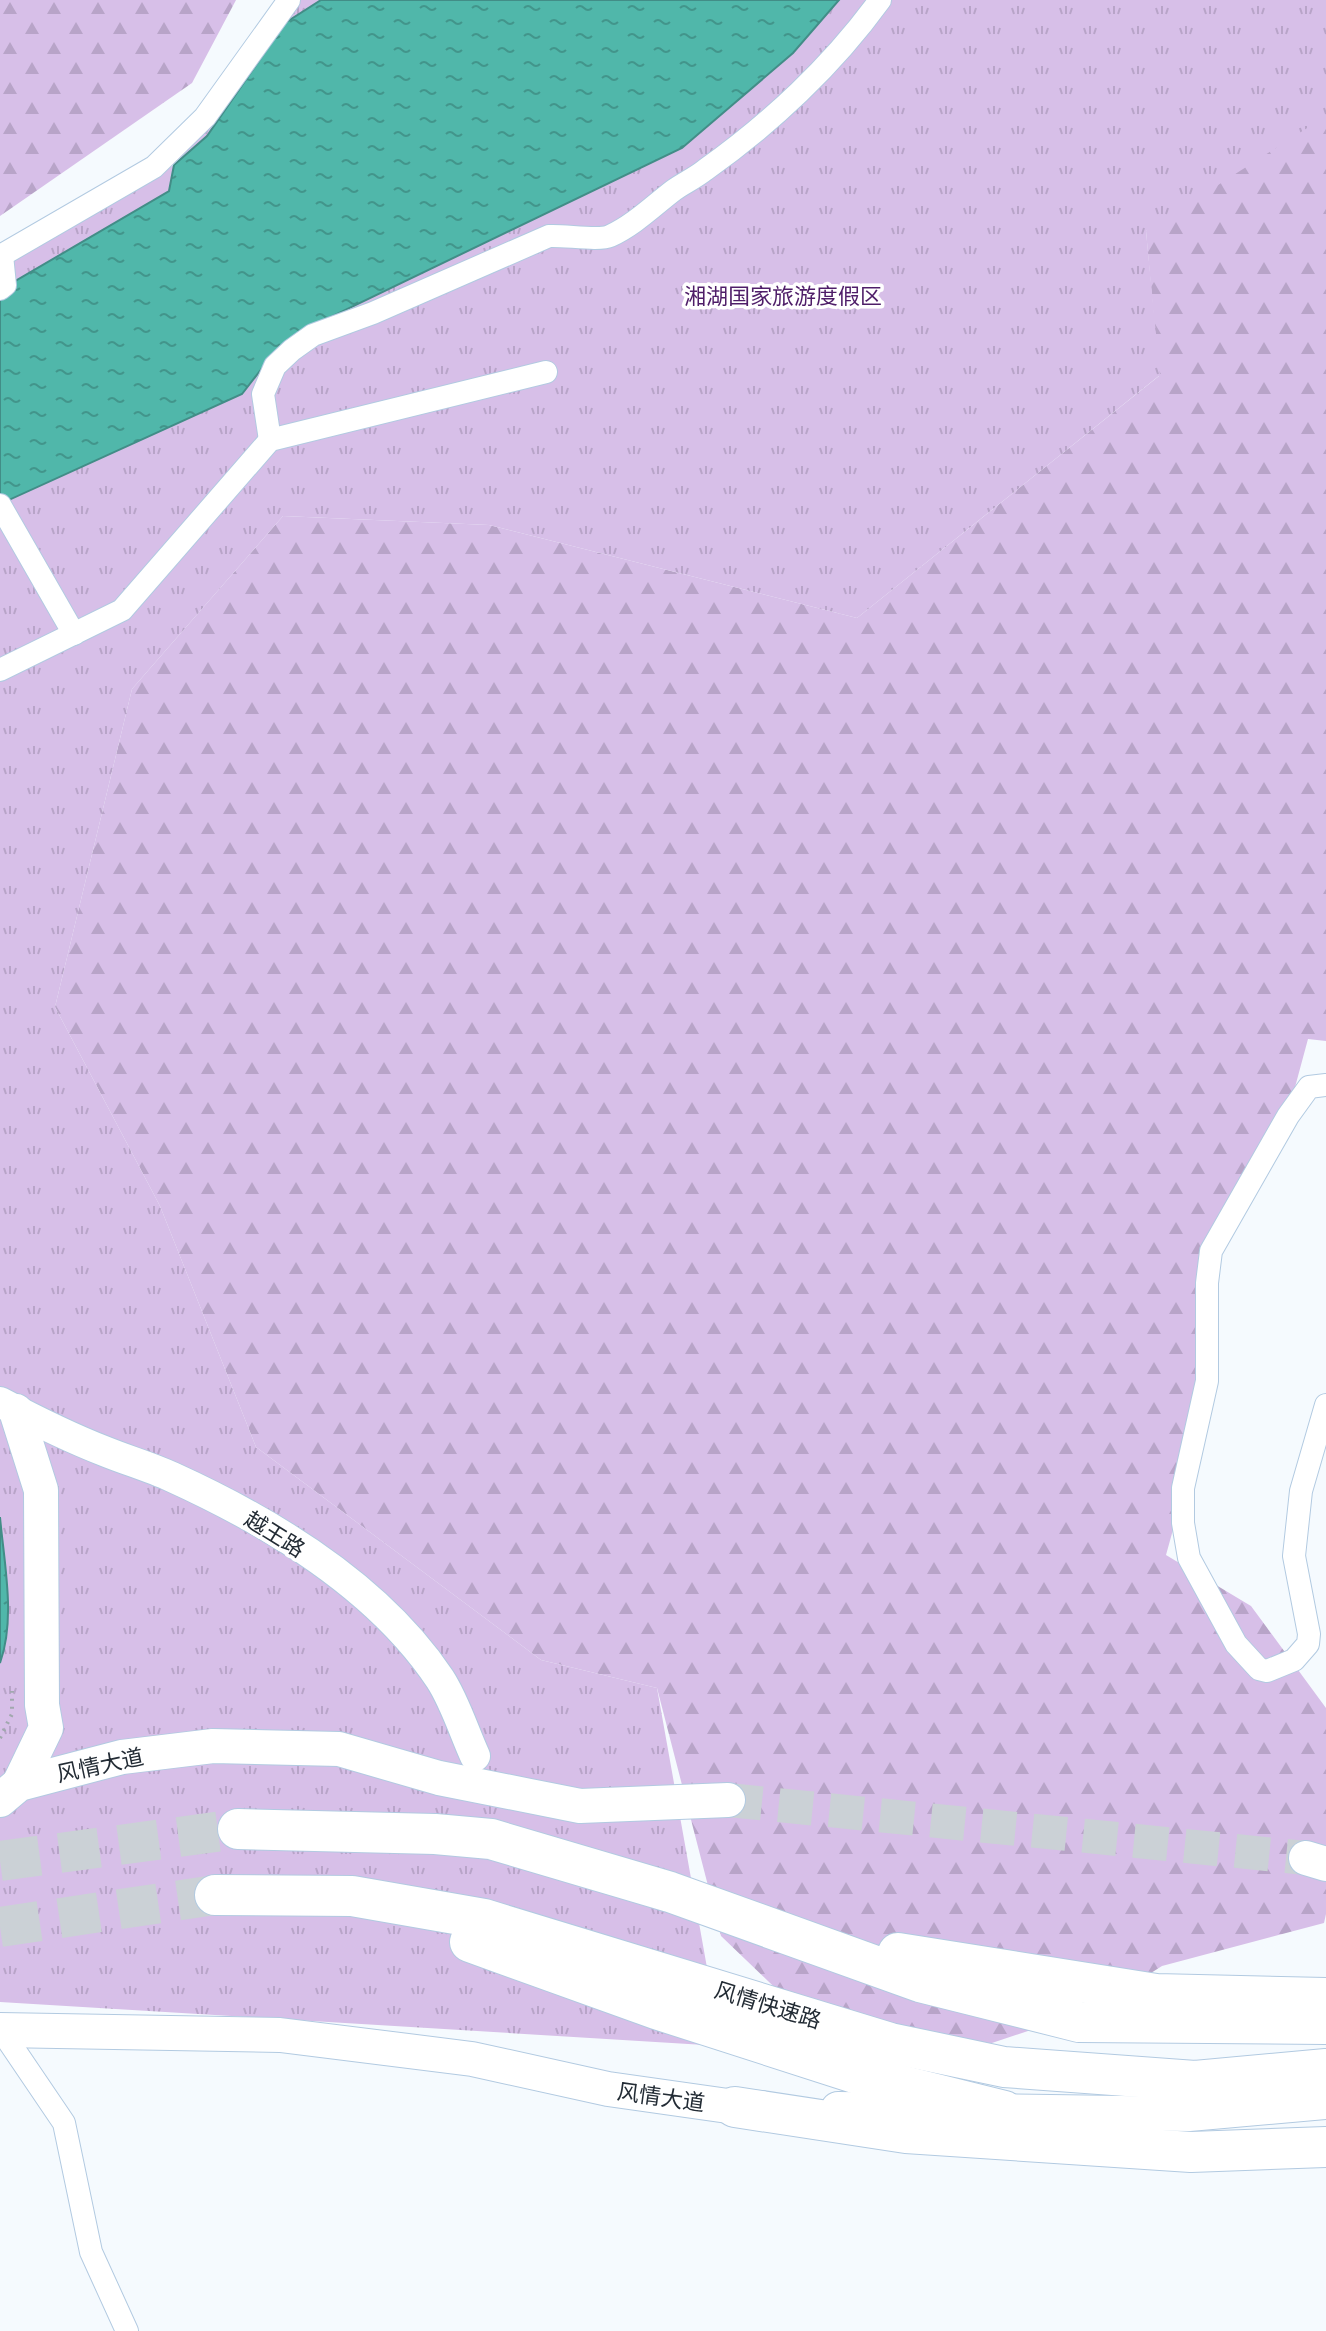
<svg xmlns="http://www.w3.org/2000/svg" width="1326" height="2331" font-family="'Asap Condensed','Noto Sans SC',sans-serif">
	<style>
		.forest { fill: url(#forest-firs) }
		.park { fill: url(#park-tufts) }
		.water { fill: url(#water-ripples); stroke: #428d87; stroke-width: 2 }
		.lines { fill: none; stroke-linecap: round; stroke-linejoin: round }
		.primary-tunnel { stroke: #cbd1d6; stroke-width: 34; stroke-dasharray: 34 17; stroke-linecap: butt }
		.highway-tunnel { stroke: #cbd1d6; stroke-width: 40; stroke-dasharray: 40 20; stroke-linecap: butt }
		.street-casing { stroke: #b2cae1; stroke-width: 24 }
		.secondary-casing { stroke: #b2cae1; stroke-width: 32 }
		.primary-casing { stroke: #b2cae1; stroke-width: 36 }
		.highway-casing { stroke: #b2cae1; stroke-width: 42 }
		.path { stroke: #a1a8ae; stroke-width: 4; stroke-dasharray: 2 6; stroke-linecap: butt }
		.street { stroke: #fff; stroke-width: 22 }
		.secondary { stroke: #fff; stroke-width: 30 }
		.primary { stroke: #fff; stroke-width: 34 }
		.highway { stroke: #fff; stroke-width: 40 }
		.labels { text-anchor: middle; stroke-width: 7; stroke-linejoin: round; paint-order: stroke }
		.park-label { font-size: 22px; fill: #4e1d68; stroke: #fff }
		.street-label { font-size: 22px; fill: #232c35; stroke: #fff }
	</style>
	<defs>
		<pattern id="forest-firs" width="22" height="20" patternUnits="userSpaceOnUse" patternTransform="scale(2)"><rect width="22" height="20" fill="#d7bfe8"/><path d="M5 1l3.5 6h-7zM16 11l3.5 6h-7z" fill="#b8a4c8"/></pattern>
		<pattern id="park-tufts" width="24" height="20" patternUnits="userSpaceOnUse" patternTransform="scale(2)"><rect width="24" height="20" fill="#d7bfe8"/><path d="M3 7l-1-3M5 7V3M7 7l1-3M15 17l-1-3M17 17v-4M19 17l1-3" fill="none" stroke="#b8a4c8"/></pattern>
		<pattern id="water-ripples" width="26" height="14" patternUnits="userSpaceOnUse" patternTransform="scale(2)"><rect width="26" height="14" fill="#50b7aa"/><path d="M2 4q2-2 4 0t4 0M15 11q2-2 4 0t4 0" fill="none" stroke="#42958b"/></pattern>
	</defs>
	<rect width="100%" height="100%" fill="#f5fafe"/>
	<g class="forest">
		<path d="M0,0H236L192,83L0,216Z"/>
		<path d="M1326,0V1041L1308,1039L1284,1128L1203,1251L1215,1378L1166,1555L1251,1606L1326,1708V1914L1324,1923L1162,1966L1094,2009L980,2047L843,2053L721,1936L657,1688L541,1660L256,1447L160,1206L55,1007L132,689L283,516L489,525L857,618L1159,376L1146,231Z"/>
	</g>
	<path class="park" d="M288,0H1326V116L1146,231L1160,375L857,618L489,525L283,516L132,689L55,1007L160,1206L256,1447L541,1660L657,1688L721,2046L0,2002V266L174,165L285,23Z"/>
	<g class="water">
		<path d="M321,0H839L793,53L682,148L318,323L273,354L242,394L0,504V290L169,191L174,165L207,136L285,23Z"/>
		<path d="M0,1517C4,1563 16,1618 0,1663Z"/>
	</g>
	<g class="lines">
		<path class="primary-tunnel" d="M728,1800L1306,1858"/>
		<g class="highway-tunnel">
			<path d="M0,1861L238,1829"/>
			<path d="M0,1927L215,1895"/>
		</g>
		<g class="street-casing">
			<g id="street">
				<path d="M0,289L5,285L2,255L154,167L205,117L289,0"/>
				<path d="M270,440L263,394L275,366L292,350L313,335L373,313L549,236C565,235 599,241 610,236C634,225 653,206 674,190C684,183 695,178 705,170C770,124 833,65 880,0"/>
				<path d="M0,505L74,634"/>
				<path d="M0,670L122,610L270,440L546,372"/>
				<path d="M1326,1085L1309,1087L1288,1116L1211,1251L1207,1283V1381L1183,1488V1523L1189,1558L1236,1644L1259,1669L1267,1671L1294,1660L1308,1644L1309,1634L1294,1556L1301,1491L1326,1405"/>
				<path d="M1,2030L64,2123L91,2252L127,2331"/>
			</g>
		</g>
		<g class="secondary-casing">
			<path id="secondary" d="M0,1402C34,1420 68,1437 104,1451C126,1460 150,1467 172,1477C271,1522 378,1586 440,1679C455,1702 464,1732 475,1756"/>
		</g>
		<g class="primary-casing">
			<g id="primary">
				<path d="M16,1411L41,1490L42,1705L46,1728L19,1784"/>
				<path d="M0,1800L19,1784L122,1757L213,1746L339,1749L439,1778L580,1806L728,1800"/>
				<path d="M1306,1858L1326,1864"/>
				<path d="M0,2030L280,2035L472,2059L608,2089L735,2107L761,2108"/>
				<path d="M838,2109L1189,2114L1326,2102"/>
			</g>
		</g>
		<g class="highway-casing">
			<g id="highway">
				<path d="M238,1829L435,1834L491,1839L670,1892L920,1982L1079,2022L1326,2024"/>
				<path d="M215,1895L352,1896L484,1919L890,2043L1004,2067L1195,2081L1326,2069"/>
				<path d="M470,1942L656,2009L867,2077L1004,2111"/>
				<path d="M898,1953L1156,1994L1326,1998"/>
				<path d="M735,2107L906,2133L1191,2152L1326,2147"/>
			</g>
		</g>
		<path class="path" d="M0,1738L12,1714V1691"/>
		<use href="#street" class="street"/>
		<use href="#secondary" class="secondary"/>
		<use href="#primary" class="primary"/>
		<use href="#highway" class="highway"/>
	</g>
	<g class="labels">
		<g class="park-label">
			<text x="783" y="304">湘湖国家旅游度假区</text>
		</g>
		<g class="street-label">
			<text transform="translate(275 1534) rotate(32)" y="8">越王路</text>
			<text transform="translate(100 1765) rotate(-12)" y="8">风情大道</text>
			<text transform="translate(768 2005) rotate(17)" y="8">风情快速路</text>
			<text transform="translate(661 2097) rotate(8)" y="8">风情大道</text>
		</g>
	</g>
</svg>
